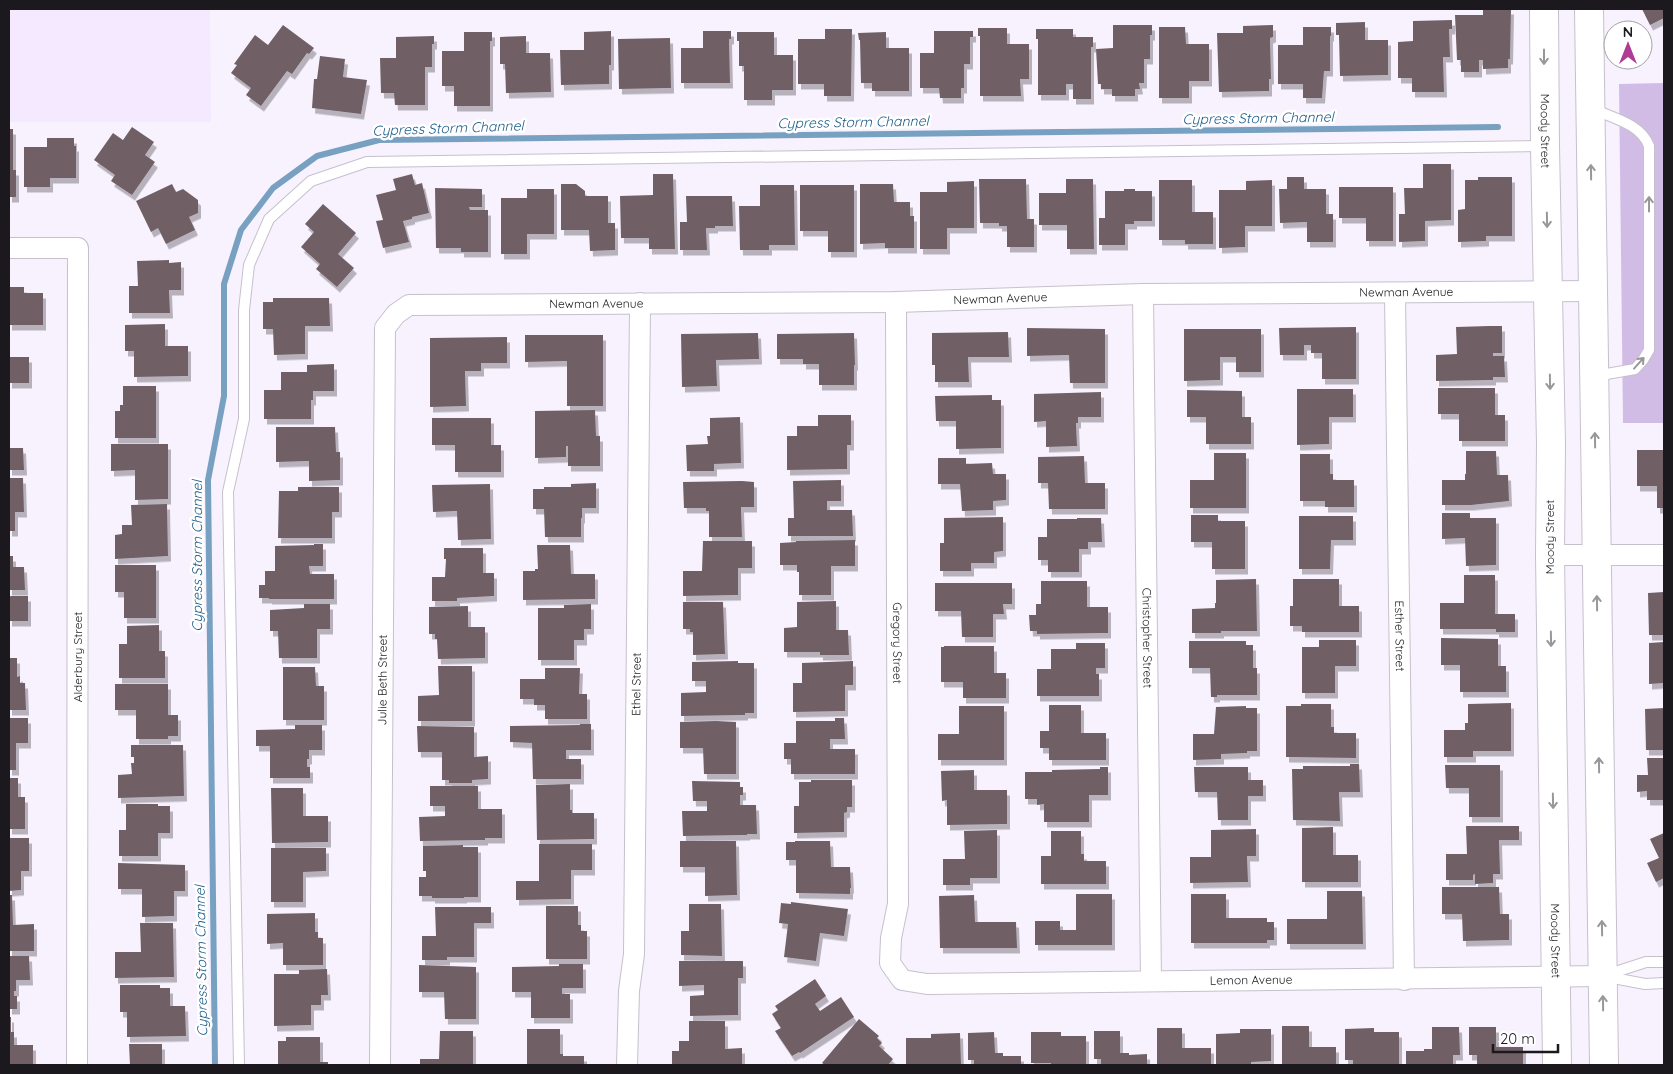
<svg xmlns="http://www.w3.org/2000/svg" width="1673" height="1074" font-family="Quicksand,sans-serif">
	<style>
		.built { fill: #f4e9ff }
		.green { fill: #d1bce6 }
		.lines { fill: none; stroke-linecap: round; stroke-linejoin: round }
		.stream { stroke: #78a0c0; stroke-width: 6 }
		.building { fill: #6f6166; filter: url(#shadow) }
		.lane-casing { stroke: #c6c0cd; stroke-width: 12 }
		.street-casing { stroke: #c6c0cd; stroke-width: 22 }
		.secondary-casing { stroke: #c6c0cd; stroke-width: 30 }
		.lane { stroke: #fff; stroke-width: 10 }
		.street { stroke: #fff; stroke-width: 20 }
		.secondary { stroke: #fff; stroke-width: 28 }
		.oneway { stroke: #98989a }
		.labels { text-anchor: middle; stroke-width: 5; stroke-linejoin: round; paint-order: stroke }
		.street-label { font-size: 12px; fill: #1b191e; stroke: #fff }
		.water-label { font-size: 14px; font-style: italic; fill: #1d5c88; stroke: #fff }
	</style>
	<defs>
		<filter id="shadow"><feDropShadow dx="3" dy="5.5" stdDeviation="0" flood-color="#0004"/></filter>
	</defs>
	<rect width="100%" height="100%" fill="#f8f2fe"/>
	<path class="built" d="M9,9H210L211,122H9Z"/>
	<path class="green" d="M1664,83V423H1623L1619,84Z"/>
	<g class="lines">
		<path class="stream" d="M215,1065L208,480L224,396V284L241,230L273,188L317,156L379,140L1498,127"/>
	</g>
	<g class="building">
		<path d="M1483,9H1511L1510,59H1508V68L1483,69V60H1479V72H1461V60H1457L1455,15H1483Z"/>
		<path d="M1642,9H1664V18L1650,25Z"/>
		<path d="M1452,20V29H1449L1450,57H1443L1444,92H1412V78H1398V42L1413,41V21Z"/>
		<path d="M1365,22V40H1388V75L1340,76L1339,35H1336V23Z"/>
		<path d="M283,25L314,48L309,54L307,53L292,74L287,71L261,106L246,95L251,88L231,73L237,65L234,64L255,35L268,45Z"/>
		<path d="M1113,25H1152V35H1150V59H1144V83H1139L1140,89H1135V96H1112V89H1101V84H1098L1096,49L1113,48Z"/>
		<path d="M1273,25V37L1270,38L1271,79H1269V91L1219,92L1217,33H1243V26Z"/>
		<path d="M1159,27H1185L1186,44H1209V81H1189V98H1159Z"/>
		<path d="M1303,27H1331V36H1330V71H1324L1322,98H1303V84H1278V45H1303Z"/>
		<path d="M978,28H1007V44H1029V79H1020L1021,96H980V36H978Z"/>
		<path d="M825,29H852L851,96H824V84H798V39H825Z"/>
		<path d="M1036,29H1073V37H1093V47H1091V99H1073V84H1066V95H1038V39H1036Z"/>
		<path d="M611,31V65H609V84L561,85L560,50H584V32Z"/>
		<path d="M703,31H731V39H729L730,83H681V48H703Z"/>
		<path d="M934,31H973V37H970V64H964V88H961V98H940L939,88H920V53H934Z"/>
		<path d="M464,32H492V41H490V106H454V86H442V51H464Z"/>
		<path d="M737,32H774V55H793V90H772V100H744V66H739V41H737Z"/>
		<path d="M886,32V48H909V91H872V83H861L860,40H859L858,33Z"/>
		<path d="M434,36V44H432V67H425V105H395L394,93H381L380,58H396V37Z"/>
		<path d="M526,36V53H550L551,92L506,93L505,64H500V37Z"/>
		<path d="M670,38L671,88L619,89L618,39Z"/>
		<path d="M320,56L345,59L343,77L367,80L361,114L312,108L314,79H317Z"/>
		<path d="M132,127L154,142L145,155L155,162L132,195L111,181L115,175L94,160L113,133L123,140Z"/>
		<path d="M9,129H13V170H16V197H9Z"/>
		<path d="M47,138H74V146H76V178H50V187H24V147H47Z"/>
		<path d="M1423,164H1451V220L1425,221V241L1399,242V214H1405L1404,188H1423Z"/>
		<path d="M412,174L415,185L422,183L429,213L412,217V219L403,221L409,242L383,248L376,221L383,220L376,195L396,190L393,179Z"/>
		<path d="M653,174H673L675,249H649V238H621L620,196L653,195Z"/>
		<path d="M1287,177H1304V189H1326V214H1333V242H1307V222L1280,223L1279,189H1287Z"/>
		<path d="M1478,177H1512V236H1486V241L1458,242V210L1465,209V180H1478Z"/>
		<path d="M979,179H1026L1027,219H1034V247H1007V226H999V223H980Z"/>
		<path d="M1066,179H1093L1094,249H1067V225H1039V193H1066Z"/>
		<path d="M1159,180H1192V212H1213V244H1185V240H1159Z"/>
		<path d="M1272,180V226H1245V247L1219,248V190H1246V181Z"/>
		<path d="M974,181V228H947V249H920V192H947V182Z"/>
		<path d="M172,184L176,192L183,189L198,200V213L189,217L195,230L166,244L158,228L151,232L136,201Z"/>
		<path d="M561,184H576L585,191V196H608V223H615V250L590,251L589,230H561Z"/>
		<path d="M860,184H893L894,202H910V216H914V248H885V243L860,244Z"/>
		<path d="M760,185H794L795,245H769V250H740L739,206H760Z"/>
		<path d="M800,185H854V252H828V231H800Z"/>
		<path d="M1339,187H1393V241H1366V218H1339Z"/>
		<path d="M435,188L482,189V207H469L470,210H488V252H461V248H436Z"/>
		<path d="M527,189H554V234H527V254H501V198H527Z"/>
		<path d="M1124,189H1135V191H1152V221H1134V224H1125V245H1099V218H1105V191H1124Z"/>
		<path d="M686,196H732L733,226H715V228H706L707,250H680V222H687Z"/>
		<path d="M323,204L356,233L338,254L354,268L337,287L316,269L320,264L301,247L314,232L305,224Z"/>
		<path d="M169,260V263L181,262V290H169L170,313H129V286H138L137,261Z"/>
		<path d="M9,287H24V293H43V325H9Z"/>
		<path d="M273,298H329L330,326H305V354L274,355L273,329H263V302H273Z"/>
		<path d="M165,324V346H188V376L134,377V351H125V325Z"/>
		<path d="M1489,326H1502V353H1493V356H1504L1505,377H1493V380L1436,381V355L1457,354L1456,327Z"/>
		<path d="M1356,327V379H1322V353H1311V345H1304V355H1280L1279,328Z"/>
		<path d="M1027,328L1105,329V383H1070L1069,355L1027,356Z"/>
		<path d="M1184,329H1261V372H1236V357H1220V380L1184,381Z"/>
		<path d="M1008,332L1009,357H968L969,382H935V365H932V333Z"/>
		<path d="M758,333L759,359L716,360L717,386L682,387L681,334Z"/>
		<path d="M854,333L855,365H854V385H819V364H803V359H777V334Z"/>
		<path d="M525,335H603V406H567V361L525,362Z"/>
		<path d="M507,337V363H481V371H465L466,406L430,407V338Z"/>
		<rect x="9" y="357" width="20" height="26"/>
		<path d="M334,364V391H313V400H311V419H264V390H281V372H307V365Z"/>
		<path d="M123,386H156V438H115V411H120V405H123Z"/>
		<path d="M1438,388H1495V415H1505V441H1459V414H1438Z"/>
		<path d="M1297,389H1353V417H1329V444L1297,445Z"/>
		<path d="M1187,390L1242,391V417H1251V444H1206V417H1187Z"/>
		<path d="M1101,392V417H1078V423H1076L1077,446L1046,447V421L1034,422V394Z"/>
		<path d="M992,395V400H1001V448L956,449V421H936L935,396Z"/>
		<path d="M595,410L596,436H600V466H568V446H566V457L535,458V411Z"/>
		<path d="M818,415H851V445H847V469L787,470V436H797V426H818Z"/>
		<path d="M740,417L741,463L714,464V471H687L686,445L708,444L707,436H710V418Z"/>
		<path d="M432,418H491V445H501V472H455V445H432Z"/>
		<path d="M276,427H335L336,452H340V480L309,481V461L276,462Z"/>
		<path d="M111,444H168V499L135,500V470L111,471Z"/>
		<path d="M9,448H23L24,470H9Z"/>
		<path d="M1637,450H1664V508H1657V486H1637Z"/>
		<path d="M1466,451H1496L1497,475H1508L1509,501L1471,505H1442V480H1465V474H1466Z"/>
		<path d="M1214,453H1246V508H1190V480H1214Z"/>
		<path d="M1300,454H1330V474H1333V480H1354V507H1325V501H1300Z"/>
		<path d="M1084,456L1085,483H1105V509H1049L1048,483H1038V457Z"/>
		<path d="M938,458H966V464L992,463L993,474H1006V500L993,501V510L962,511L960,484H938Z"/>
		<path d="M9,478H23L24,512H15V531H9Z"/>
		<path d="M841,480V501H827V510H852L853,536H788V518H794L793,481Z"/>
		<path d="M742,481L754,482V507H741L742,537H709V511H706V508H684L683,482Z"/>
		<path d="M596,483V508H582V518H581V537H545L544,509H533V489H544V487H571V484Z"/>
		<path d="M490,484L491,539L458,540L457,511L433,512L432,485Z"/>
		<path d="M298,487H339V512H332V538H278L279,491H298Z"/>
		<path d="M167,504L168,556L115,559V535L122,534V525H132L131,505Z"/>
		<path d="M1442,513H1470V518H1496V565L1466,566L1465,538L1442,539Z"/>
		<path d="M1191,515H1218V521H1245V569H1212V542H1191Z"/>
		<path d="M1299,516H1353V540H1331L1330,569H1299Z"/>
		<path d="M1003,517V551L994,552V563H971V571H940V543H944V518Z"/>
		<path d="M1077,518H1101L1102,542H1088V549H1079V572H1048V560H1038V537H1047V519H1077Z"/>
		<path d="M855,540V566H831V595H799V572H797V565H780V543L796,542V541Z"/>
		<path d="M703,541H752V568H738V595L683,596V571H702Z"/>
		<path d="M314,544H323V566H309L310,574H334V599H269V598H259V585H265V571H275V546L314,545Z"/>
		<path d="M537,545H570L571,574H595V599L523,600V571H535V569H538Z"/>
		<path d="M444,548H483V573H494V596L457,598V601H432V577H445L446,559H444Z"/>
		<path d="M9,556H13V567H24L25,590H9Z"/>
		<path d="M115,565H156V618H124V592H115Z"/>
		<path d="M1464,575H1495V614H1515V632H1496V629H1440V603H1464Z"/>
		<path d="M1256,579L1257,631H1221V633H1192V609L1215,608V603H1216V580Z"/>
		<path d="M1293,579H1339V606H1359V632H1302V626H1290V606H1293Z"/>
		<path d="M1041,581H1087V607H1108V633L1037,634V631H1030L1029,615H1036V604H1041Z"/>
		<path d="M935,583H1012V604H1003L1004,614H993V637H962L961,611H935Z"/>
		<path d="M1664,592V635H1649L1648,593Z"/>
		<path d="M11,596H28V621H9V597Z"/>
		<path d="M836,601V630H848L849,655H820V652H784V628L797,627V602Z"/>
		<path d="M683,602H723L725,654L693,655V632H690V629H683Z"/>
		<path d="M304,604H330V629H317V658H279L278,631H270V610L304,608Z"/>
		<path d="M591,604V629H584V640H574V660H538V608H564V605Z"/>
		<path d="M468,606V627H485V658L438,659L437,639H435V634H429V607Z"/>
		<path d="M159,625V651H165V678H119V644H127V626Z"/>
		<path d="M1441,638L1498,639V666H1506V692H1460V665H1441Z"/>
		<path d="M1319,640H1356V666H1335V693H1302V647H1319Z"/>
		<path d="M1189,641H1246V645H1253V668H1257V695H1217V697H1211L1210,668H1189Z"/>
		<path d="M1664,642V683L1649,684V643Z"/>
		<path d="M1076,643H1105V668H1096V674H1099V696H1037V669H1051V649H1076Z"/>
		<path d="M944,646H994V673H1006V698H963V682H941V647H944Z"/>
		<path d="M9,658H17V677L20,676V683H25L26,710H9Z"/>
		<path d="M738,661V663H754V713H745V715L681,716V693L706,692V681H692V662Z"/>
		<path d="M853,661V685H845V711L793,712V683H802V663Z"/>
		<path d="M438,666H472V721H418V696L439,695Z"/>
		<path d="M283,667H315L316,686H324V720H283Z"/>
		<path d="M545,668H580L579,694H587V719H545V705H534V699H520V679H545Z"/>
		<path d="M115,684H168V715H178V736H168V739H136V710H115Z"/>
		<path d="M1511,703V751H1473V757H1444V730H1465V723H1468V704Z"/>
		<path d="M1301,704H1331V727H1334V733H1356V758L1286,757V706H1301Z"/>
		<path d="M1049,705H1081V733H1106V760H1049V748H1040V731H1049Z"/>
		<path d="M959,706H1004V760H938V734H959Z"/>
		<path d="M1246,706V708H1257V751H1247V753L1221,754V759L1193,760V734H1214L1216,707Z"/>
		<path d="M1664,708V750H1646L1645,709Z"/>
		<path d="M9,718H28V743H16V770H9Z"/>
		<path d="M835,718H844L845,739H830V749H855V774H791V759H784V743H796V721H835Z"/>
		<path d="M716,721L736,722V774H704L703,748H680V722Z"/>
		<path d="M580,724H591V750H566V759H581V779H533L532,743L510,742V726L580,725Z"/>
		<path d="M295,725H322V750H309V759H307V767H310V778H270V746H256V730L295,729Z"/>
		<path d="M417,726L474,727V757L488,756V779L472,780V783H449V780H442V752H418Z"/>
		<path d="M131,745H183L184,796L118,798V775L132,774L131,763H134V757H131Z"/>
		<path d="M1647,758H1664V800H1647V791L1637,792V775H1648Z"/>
		<path d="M1350,764H1359L1360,792H1339L1340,821L1293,820L1292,769H1303V766H1350Z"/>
		<path d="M1445,765H1500V817H1469V788H1446Z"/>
		<path d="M1100,767H1108V795H1089V822H1044V804L1037,805V799H1025V772H1052V770L1100,769Z"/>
		<path d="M1194,767H1248V780H1263V796H1248V820H1218L1217,792H1195Z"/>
		<path d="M974,770V790H1007V824L947,825V800L942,801L941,771Z"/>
		<path d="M9,778H18V797H25V829H9Z"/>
		<path d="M811,780H852V807H847V812L844,813V832L794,833V806H799V782H811Z"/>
		<path d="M692,781L740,782V787H743V795H740V805H756L757,834H747V835L683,836L682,811H707V801H693Z"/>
		<path d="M570,784V810H572V813H594V839L537,840L536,785Z"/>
		<path d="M430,786H478V809H502V838H485V840L420,841L419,817L445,816V806H430Z"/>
		<path d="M271,788H303V816H328V842L272,843Z"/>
		<path d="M126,804H158V806H170V833H158V856H119V830H126Z"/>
		<path d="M1466,826H1519V840H1499L1500,874H1493V883L1475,884V874L1473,875V880H1446V854H1467Z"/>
		<path d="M1333,827V855H1358V882H1302V828Z"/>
		<path d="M1256,829V856H1247L1248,882L1190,883V857H1211V830Z"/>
		<path d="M997,830V878H970V885H943V859H965L964,831Z"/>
		<path d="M1051,831H1081V854H1084V861H1106V884H1041V856H1051Z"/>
		<path d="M1664,833V878L1656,882L1647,863L1659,858L1650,839Z"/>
		<path d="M9,838H29V871H21V890L9,891Z"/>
		<path d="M680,841H736L737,895L705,896V867H680Z"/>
		<path d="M795,841H830L831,867H850L851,888H850V894L796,893V860H786V842H795Z"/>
		<path d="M539,844H592V870H571V899L516,900V881H539Z"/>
		<path d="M463,845V847H478V897H464V898H432V896H419V877H426V871H423V846Z"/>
		<path d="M271,848H326V871L303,872V902H271Z"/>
		<path d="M118,863L185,865V891H174V916L142,917V889H118Z"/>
		<path d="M1442,887H1499L1500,914H1509V940L1463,941L1462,914H1442Z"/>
		<path d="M1327,891H1362L1363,944H1287V919H1327Z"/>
		<path d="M1076,894H1112V945H1035V921H1060V930H1076Z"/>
		<path d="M1191,894H1226V918H1267V922H1274V940H1267V943H1191Z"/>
		<path d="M9,895H12L13,925L34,924V951H9Z"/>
		<path d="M974,895L975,922H1016L1017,948H940L939,896Z"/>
		<path d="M791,902L848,909L844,936L820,933L816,961L784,957L788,924L779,923L781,903L791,904Z"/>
		<path d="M689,904H721L722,956L681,955V931H689Z"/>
		<path d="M546,906H578V925H581V931H587V959H546Z"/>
		<path d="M435,907H491V923H474V957H447V960H422V936H436Z"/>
		<path d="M315,913V932H318V938H323V965H283V943L267,944V914Z"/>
		<path d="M140,923H173L174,977L115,978V952H141Z"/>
		<path d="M9,956H29L30,980H16V991H14V996H17V1009H9Z"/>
		<path d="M679,961H743V978H738V1015L690,1016V996L704,995V985L679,986Z"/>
		<path d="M559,964H583V988H562V994H570V1018H531V992H512V967L559,966Z"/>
		<path d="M419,965L476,967V1019H445L444,992H419Z"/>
		<path d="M327,969L328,995H321V1005H311V1025L274,1026V974H299V970Z"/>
		<path d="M815,979L826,996L815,1004L820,1011L841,997L854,1017L800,1053L799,1052L792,1056L775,1031L781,1028L772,1014L778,1010L775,1006Z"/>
		<path d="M120,985H160V988H170V1006H185L186,1036L127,1037V1012H120Z"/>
		<path d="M9,1017H11V1032H14V1045H33V1065H9Z"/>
		<path d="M859,1019L879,1036L877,1038L882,1043L879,1046L893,1059L888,1065H825L822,1063Z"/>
		<path d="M689,1021H725V1049L742,1048V1065H672V1051H679V1041H689Z"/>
		<path d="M1282,1026H1309V1047H1336V1065H1282Z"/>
		<path d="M1432,1027H1459L1460,1055H1453V1065H1406V1051H1424V1049H1432Z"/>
		<path d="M1469,1027H1496V1047H1523V1065H1477V1055H1469Z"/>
		<path d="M1157,1028H1182V1048H1211V1065H1157Z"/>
		<path d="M1374,1028V1032H1399V1065H1353V1060H1345V1029Z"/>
		<path d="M527,1029H560V1054H563V1056H584V1065H527Z"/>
		<path d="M1240,1029H1271V1061L1251,1062V1065H1216V1034L1240,1033Z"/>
		<path d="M440,1031H473V1065H420V1059H439Z"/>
		<path d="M1094,1031H1120V1053H1129V1055L1147,1054V1065H1101V1059H1094Z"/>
		<path d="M994,1032L995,1053H1003V1056H1021V1065H974V1060H968V1033Z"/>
		<path d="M1031,1032H1061V1036H1086V1065H1051V1063H1031Z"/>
		<path d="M960,1033L961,1065H906V1038H931V1034Z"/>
		<path d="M286,1037H320V1062H328V1065H278V1041H286Z"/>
		<path d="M129,1044H162V1065H130Z"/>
	</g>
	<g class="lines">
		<g class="lane-casing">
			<g id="lane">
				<path d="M1593,109C1613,118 1641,124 1649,146V350L1643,360L1635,369L1595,376"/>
				<path d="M1603,976L1646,962H1664"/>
				<path d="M1603,976L1645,984L1664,983"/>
				<path d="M239,1065L228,492L244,419V310L249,265L269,219L311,181L367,162L1545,146"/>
			</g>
		</g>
		<g class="street-casing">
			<g id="street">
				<path d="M9,248H78L77,1065"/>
				<path id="s1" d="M1143,294L1151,981"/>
				<path id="s2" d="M1395,294L1404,980"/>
				<path id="s3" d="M896,302L898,904L891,938L890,963L902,980L927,984L1602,976"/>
				<path d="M1550,555H1664"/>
				<path id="s4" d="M380,1065L385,328L396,314L409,305L896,302L1143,294L1593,291"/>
				<path id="s5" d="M627,1065L629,991L634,954L640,303"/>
			</g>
		</g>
		<g class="secondary-casing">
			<g id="secondary">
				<path id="s6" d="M1544,9L1545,146L1551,444L1550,555L1557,1065"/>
				<path d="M1589,9L1604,1065"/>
			</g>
		</g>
		<use href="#lane" class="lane"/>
		<use href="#street" class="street"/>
		<use href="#secondary" class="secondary"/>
	</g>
	<defs><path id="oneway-shaft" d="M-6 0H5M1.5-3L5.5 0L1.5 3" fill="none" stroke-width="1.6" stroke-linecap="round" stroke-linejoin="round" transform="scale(1.25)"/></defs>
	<g class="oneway">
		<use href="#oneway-shaft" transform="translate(1544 57) rotate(90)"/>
		<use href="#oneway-shaft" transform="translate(1591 172) rotate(-91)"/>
		<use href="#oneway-shaft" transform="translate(1649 204) rotate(-90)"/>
		<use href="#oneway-shaft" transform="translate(1547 220) rotate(89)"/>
		<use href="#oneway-shaft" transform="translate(1639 363) rotate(-48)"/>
		<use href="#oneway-shaft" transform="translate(1550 382) rotate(89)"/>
		<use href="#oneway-shaft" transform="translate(1595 440) rotate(-91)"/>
		<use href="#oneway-shaft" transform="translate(1597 603) rotate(-91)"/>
		<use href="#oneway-shaft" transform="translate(1551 639) rotate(89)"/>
		<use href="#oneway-shaft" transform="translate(1599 765) rotate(-91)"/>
		<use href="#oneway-shaft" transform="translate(1553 801) rotate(89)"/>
		<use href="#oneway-shaft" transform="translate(1602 928) rotate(-91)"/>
		<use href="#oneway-shaft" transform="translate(1603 1003) rotate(-91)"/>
	</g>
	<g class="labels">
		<g class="street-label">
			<text dy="4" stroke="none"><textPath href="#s6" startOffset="122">Moody Street</textPath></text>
			<text dy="4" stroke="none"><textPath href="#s4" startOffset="1768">Newman Avenue</textPath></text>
			<text dy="4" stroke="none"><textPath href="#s4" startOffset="1362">Newman Avenue</textPath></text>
			<text dy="4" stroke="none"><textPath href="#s4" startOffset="958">Newman Avenue</textPath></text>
			<text transform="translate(1550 537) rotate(-90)" y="4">Moody Street</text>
			<text dy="4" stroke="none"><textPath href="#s2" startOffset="342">Esther Street</textPath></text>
			<text dy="4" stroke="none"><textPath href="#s1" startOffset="344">Christopher Street</textPath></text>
			<text dy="4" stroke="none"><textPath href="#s3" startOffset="341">Gregory Street</textPath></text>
			<text transform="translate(78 657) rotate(-90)" y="4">Alderbury Street</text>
			<text dy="4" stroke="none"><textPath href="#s4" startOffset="385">Julie Beth Street</textPath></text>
			<text dy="4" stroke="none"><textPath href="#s5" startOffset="381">Ethel Street</textPath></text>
			<text dy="4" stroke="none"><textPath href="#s6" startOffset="932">Moody Street</textPath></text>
			<text dy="4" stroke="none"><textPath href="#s3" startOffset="1032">Lemon Avenue</textPath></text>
		</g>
		<g class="water-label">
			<text transform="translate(1258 118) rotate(-1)" y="5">Cypress Storm Channel</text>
			<text transform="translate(853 122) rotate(-1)" y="5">Cypress Storm Channel</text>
			<text transform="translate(448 128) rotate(-2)" y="5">Cypress Storm Channel</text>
			<text transform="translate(197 556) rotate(-90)" y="5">Cypress Storm Channel</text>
			<text transform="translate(201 961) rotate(-91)" y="5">Cypress Storm Channel</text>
		</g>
	</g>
	<rect width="1673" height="1074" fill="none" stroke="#1b191e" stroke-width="20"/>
	<g transform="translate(1628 45)"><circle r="24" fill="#ffffff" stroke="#a4a3a5"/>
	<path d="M0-4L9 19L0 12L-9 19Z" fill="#ae3b95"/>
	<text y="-8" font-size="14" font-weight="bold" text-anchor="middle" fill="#1b191e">N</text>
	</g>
	<path d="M1493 1044v8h65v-8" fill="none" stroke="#1b191e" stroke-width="2.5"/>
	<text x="1500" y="1044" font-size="15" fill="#1b191e" stroke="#ffffff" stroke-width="4" paint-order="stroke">20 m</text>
</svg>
